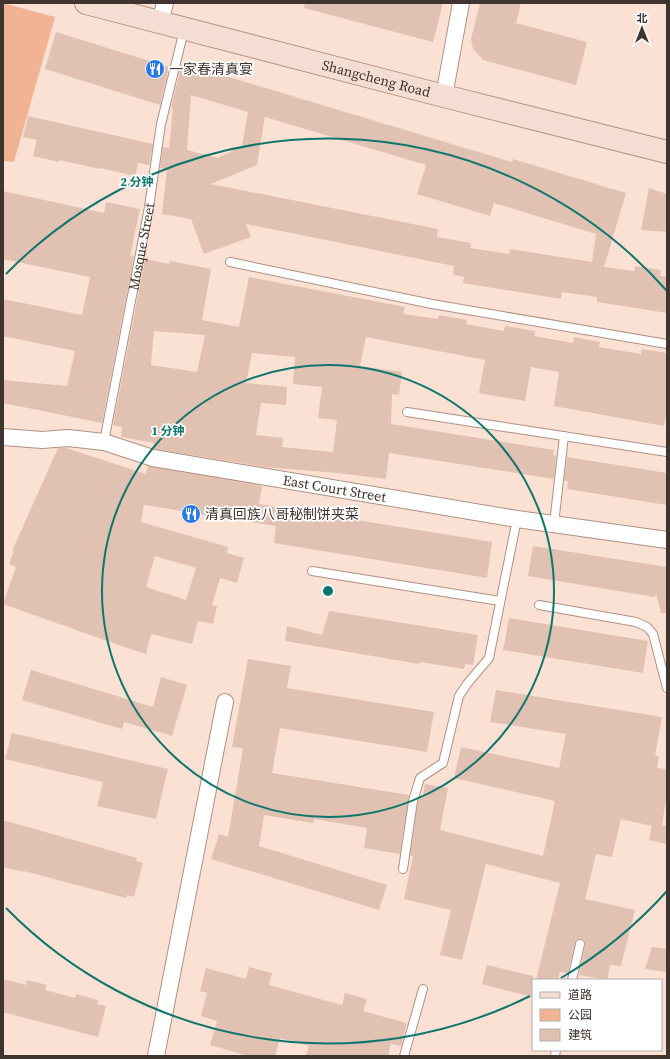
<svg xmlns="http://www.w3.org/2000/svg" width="670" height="1059" font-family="'Source Serif 4','Noto Sans SC',serif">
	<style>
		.green { fill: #f2b394 }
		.building { fill: #e1c1b2; fill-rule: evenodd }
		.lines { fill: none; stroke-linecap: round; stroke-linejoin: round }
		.lane-casing { stroke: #b09183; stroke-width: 10 }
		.street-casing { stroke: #b09183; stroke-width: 18 }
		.secondary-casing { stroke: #b09183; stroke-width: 24 }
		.lane { stroke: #fff; stroke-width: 8 }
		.street { stroke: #fff; stroke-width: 16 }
		.secondary { stroke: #f4ded3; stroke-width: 22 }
		.ring { fill: none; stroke: #0f766e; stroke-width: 2 }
		.labels { text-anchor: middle; stroke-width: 3.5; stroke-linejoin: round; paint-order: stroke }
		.poi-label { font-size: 14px; fill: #40342e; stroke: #fff; text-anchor: start }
		.street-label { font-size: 14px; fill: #40342e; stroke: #fff }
		.centre { fill: #0f766e; stroke: #fff; stroke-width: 2 }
		.ring-label { font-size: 12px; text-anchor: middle; font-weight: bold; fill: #0f766e; stroke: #fff; stroke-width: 3.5; stroke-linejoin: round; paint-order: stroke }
	</style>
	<rect width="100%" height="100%" fill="#fbe1d4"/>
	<path class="green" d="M3,3L55,17L14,162L3,161Z"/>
	<g class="building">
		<path d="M305,3H443L433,42L304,8Z"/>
		<path d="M480,3H521L516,23L587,42L576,85L483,60L473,49L471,39Z"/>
		<path d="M56,32L169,67L160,105L45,69Z"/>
		<path d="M182,63L512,162L513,159L626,193L604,267L634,271L635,266L661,270L660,276L667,277V313L597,302V297L562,292L561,299L463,283L464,277L453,275L454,266L246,224L251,237L204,254L191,219L162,214L167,169L160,168L163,147L169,148L173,109L171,108ZM191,95L248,112L242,146L218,158L187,150ZM265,117L426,165L417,194L490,216L494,203L596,234L592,262L510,249L509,254L470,248L471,243L437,237L438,229L211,184L257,165Z"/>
		<path d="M28,116L153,144L149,165L138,163L135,176L100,168V169L59,160V162L33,156L37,140L23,137Z"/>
		<path d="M649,188L667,194V232L641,230Z"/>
		<path d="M3,191L104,213L106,202L140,209L130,256L134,257L102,423L3,403V380L67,386L75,351L3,336V299L82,315L90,277L3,259Z"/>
		<path d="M145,259L169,264L170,261L211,269L202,320L239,327L249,277L405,307L403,314L438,319L439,315L467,320L466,324L504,331L505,326L535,331L534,336L573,343L574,337L600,342L599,347L641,354L642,349L667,353V409L664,426L554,406L559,372L531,367L525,401L479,393L485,360L366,337L360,366L402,372L399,395L392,394L391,424L554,450L553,455L556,456L554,479L389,453L386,479L337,473L265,467L155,449L153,448L154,443L121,437L122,427L113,425ZM154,331L205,335L197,372L151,365ZM252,353L295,357L293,384L322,387L318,418L337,420L333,452L282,447L283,438L256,435L261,403L286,405L287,387L246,383Z"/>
		<path d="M58,448H66L146,474L148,466L262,486L259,504L492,542L487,578L274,543L276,526L144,505L141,522L228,547L227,553L244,558L237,583L220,578L212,605L217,606L213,624L198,621L192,644L151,634L146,654L127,648L3,604L16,567L9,564L14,551H12ZM155,556L196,568L186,600L146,587Z"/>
		<path d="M567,457L667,473V505L567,489L568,481H564Z"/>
		<path d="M533,546L667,567V613H661L656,593L655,597L528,576Z"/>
		<path d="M329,611L478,635L473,665L465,664L464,669L420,662L419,664L285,641L287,626L322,635Z"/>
		<path d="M509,618L648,641L643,673L503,650Z"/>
		<path d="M248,659L291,666L287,688L434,712L427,752L280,728L272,773L409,795L400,854L364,848L367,828L314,819L313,823L264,815L259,846L387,885L379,910L211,859L219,834L228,837L243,748L232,747Z"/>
		<path d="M31,670L153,707L161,677L187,685L172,736L124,722L122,729L22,700Z"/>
		<path d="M496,690L662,717L655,756H659L657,768L667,769V793L662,825L667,826V844L649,840L652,826L621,819L612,857L596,854L585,899L635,910L621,966L610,965L607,980L579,975L585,945L584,940L581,939L576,940L575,943L568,973L560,972L558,980H536L560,883L486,864L462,960L440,955L451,910L404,899L413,856H410L418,802L420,797H423L425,784L448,788L440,830L543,856L555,801L454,778L461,747L559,768L566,734L490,722Z"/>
		<path d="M12,733L168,769L156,819L97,806L103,782L5,759Z"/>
		<path d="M3,820L137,858L136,861L143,863L134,897L127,895L126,898L24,871V872L3,867Z"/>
		<path d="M652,947L667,949V972L645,969Z"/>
		<path d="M487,965L533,976V997L482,984Z"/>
		<path d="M249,967L272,973L269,985L342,1005L345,993L367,999L363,1011L407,1023L401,1046L391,1044L388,1056H306L309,1046L280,1038L275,1056H248L210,1045L217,1021L201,1016L207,993L200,991L206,968L246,979Z"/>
		<path d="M3,979L26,985L27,980L47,985L45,990L75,998L76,994L98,1000L97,1004L106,1006L98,1037L3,1012Z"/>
	</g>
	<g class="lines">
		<g class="lane-casing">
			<g id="lane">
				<path d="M230,262L432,304L667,344"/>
				<path d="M407,412L667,452"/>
				<path id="s1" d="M104,442L149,207L161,124L184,30"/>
				<path d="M554,524L564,436"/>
				<path d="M312,571L500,601"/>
				<path d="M539,605L636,622L647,627L653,634L667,688"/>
				<path d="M403,869L413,801L420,778L443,763L459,696L467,684L489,658L517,519"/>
				<path d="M572,980L580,944"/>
				<path d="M404,1056L423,989"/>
				<path d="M555,1056L556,1050"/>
			</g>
		</g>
		<g class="street-casing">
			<g id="street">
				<path d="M160,23L165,3"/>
				<path d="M444,96L461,3"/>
				<path id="s2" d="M3,437L42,440L68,438L104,442L153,458L517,519L667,540"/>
				<path d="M156,1056L225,702"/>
			</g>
		</g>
		<g class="secondary-casing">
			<g id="secondary">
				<path id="s3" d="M86,3L444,96L667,152"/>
			</g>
		</g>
		<use href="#lane" class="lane"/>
		<use href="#street" class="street"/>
		<use href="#secondary" class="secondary"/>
	</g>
	<g class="ring">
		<circle cx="328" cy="591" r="226"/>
		<path d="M667 891A452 452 0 0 1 561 978M530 996A452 452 0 0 1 6 908M6 274A452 452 0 0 1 667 291"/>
	</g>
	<defs>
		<g id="restaurant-disc" transform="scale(1)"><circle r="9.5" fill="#2a7ae5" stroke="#fff"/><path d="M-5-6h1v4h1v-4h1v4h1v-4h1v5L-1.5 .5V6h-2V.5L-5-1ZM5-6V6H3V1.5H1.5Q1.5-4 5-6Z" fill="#fff"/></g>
	</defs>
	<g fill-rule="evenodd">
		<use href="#restaurant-disc" x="155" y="69"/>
		<use href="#restaurant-disc" x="191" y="514"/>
	</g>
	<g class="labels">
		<g class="poi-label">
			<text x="169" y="74">一家春清真宴</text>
			<text x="205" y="519">清真回族八哥秘制饼夹菜</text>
		</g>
		<g class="street-label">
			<text dy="5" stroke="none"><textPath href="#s3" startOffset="300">Shangcheng Road</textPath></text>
			<text dy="5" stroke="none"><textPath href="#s1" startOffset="199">Mosque Street</textPath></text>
			<text dy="5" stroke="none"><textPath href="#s2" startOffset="337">East Court Street</textPath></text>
		</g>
	</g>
	<circle cx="328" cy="591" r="6" class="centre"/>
	<g class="ring-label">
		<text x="137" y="186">2 分钟</text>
		<text x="168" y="435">1 分钟</text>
	</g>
	<rect width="670" height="1059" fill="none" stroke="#40342e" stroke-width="8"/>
	<rect x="532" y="979" width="130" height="72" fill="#ffffff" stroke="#b3aeab"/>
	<rect x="540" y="992" width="20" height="6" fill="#f4ded3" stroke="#b3aeab"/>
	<text x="568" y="999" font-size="12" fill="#40342e">道路</text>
	<rect x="540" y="1009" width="20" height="12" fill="#f2b394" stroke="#b3aeab"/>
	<text x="568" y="1019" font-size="12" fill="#40342e">公园</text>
	<rect x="540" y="1029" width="20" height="12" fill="#e1c1b2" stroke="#b3aeab"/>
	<text x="568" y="1039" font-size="12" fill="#40342e">建筑</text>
	<g transform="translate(642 28)" stroke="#ffffff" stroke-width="3" paint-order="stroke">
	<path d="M0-3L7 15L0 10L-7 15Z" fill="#40342e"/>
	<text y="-6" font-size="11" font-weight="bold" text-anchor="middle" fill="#40342e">北</text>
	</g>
</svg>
